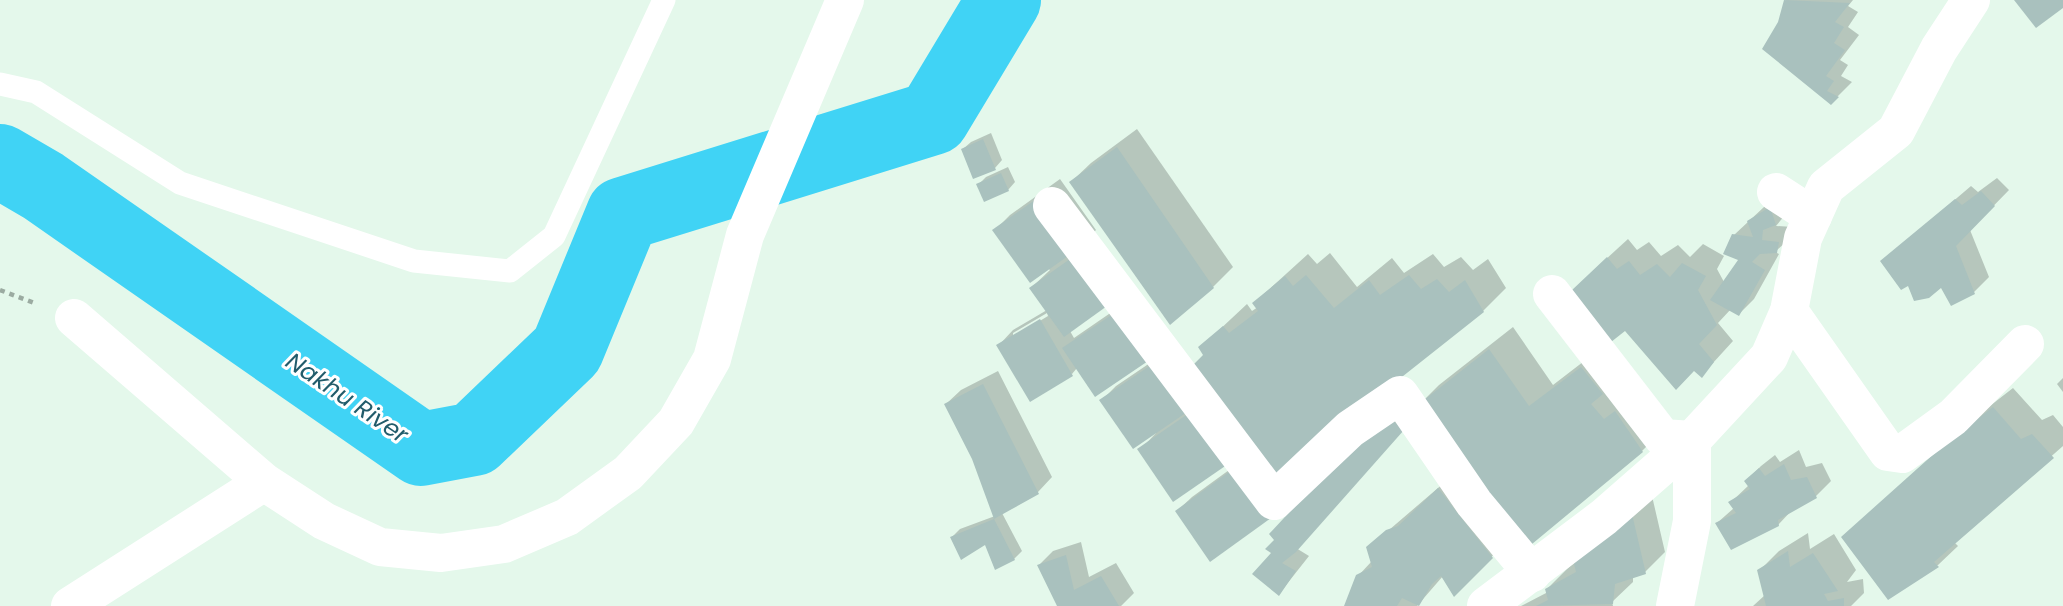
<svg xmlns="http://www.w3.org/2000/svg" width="2063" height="606" font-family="Poppins,sans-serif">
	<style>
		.shadow { fill: #0003; fill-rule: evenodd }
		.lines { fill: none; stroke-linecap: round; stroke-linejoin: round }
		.river { stroke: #40d3f5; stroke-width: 74 }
		.building { fill: #a9c1be }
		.path { stroke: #9baba1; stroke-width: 4.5; stroke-dasharray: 5 5; stroke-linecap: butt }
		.service { stroke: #fff; stroke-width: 23 }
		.minor { stroke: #fff; stroke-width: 38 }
		.labels { text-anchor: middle; stroke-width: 6; stroke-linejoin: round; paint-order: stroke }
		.water-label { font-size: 24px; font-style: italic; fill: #225c6b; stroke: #fff }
	</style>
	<rect width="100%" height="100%" fill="#e4f8eb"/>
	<g class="shadow">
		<path d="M1786,0H1853L1848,6L1858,12L1848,27L1859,35L1840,60L1848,65L1841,76L1852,82L1831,103L1780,23Z"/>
		<path d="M1137,129L1233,267L1213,287L1071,182L1091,163Z"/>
		<path d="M991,133L1002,160L995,168L963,149L971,142Z"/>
		<path d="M1008,167L1015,182L1008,190L978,185L986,177Z"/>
		<path d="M1997,178L2009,190L1970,230L1989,277L1974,292L1909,284L1883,261L1971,186L1978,192Z"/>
		<path d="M1060,179L1096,230L1077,249L1070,331L1074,338L1138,294L1072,374L999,345L1013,330L1047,310L1031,288L1050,270L995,230L1010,215ZM1047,313L1048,316L1013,337V333Z"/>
		<path d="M1785,194L1790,209L1776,226L1793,227L1791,237L1775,252L1779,254L1754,299L1739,314L1731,309L1718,323L1733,341L1702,375L1593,271L1628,239L1637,250L1649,242L1661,256L1678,245L1690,257L1703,244L1724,256L1717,269L1724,282L1741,259L1734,235L1764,207Z"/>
		<path d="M1330,253L1357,287L1392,258L1404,273L1433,254L1444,267L1461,257L1473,270L1488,259L1506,288L1483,311L1140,450L1156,433L1102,400L1116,386L1172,348L1204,394L1205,356L1201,347L1247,304L1252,311L1258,307L1254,303L1308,254L1317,264Z"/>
		<path d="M1513,327L1553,385L1605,345L1665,428L1642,451L1416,408L1439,385Z"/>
		<path d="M998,371L1052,477L1038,492L1002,513L1022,551L1014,559L986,542L952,537L960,529L995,516L974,459L946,404L961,390Z"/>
		<path d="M2063,378V392L2057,384Z"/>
		<path d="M2013,388L2042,420L2053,415L2063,427V446L1954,542L1958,546L1938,565L1888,598L1968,423Z"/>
		<path d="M1384,413L1417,414L1296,548L1309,556L1279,594L1255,574Z"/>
		<path d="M1799,450L1806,467L1822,463L1831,481L1816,496L1793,509L1778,525L1717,523L1734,508L1730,503L1749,485L1746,481L1761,466L1775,455L1780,462Z"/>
		<path d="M1251,454L1285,502L1177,511L1192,497Z"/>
		<path d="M1459,470L1511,537L1455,594L1443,576L1417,606H1346L1358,576L1372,561L1368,548Z"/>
		<path d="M1652,496L1665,552L1645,572L1633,576V582L1612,602L1613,606H1521L1548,592L1547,589L1567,569Z"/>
		<path d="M1808,533L1810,549L1834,534L1856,570L1847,582L1863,579L1864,593L1851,606H1753L1765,595L1759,571L1779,551Z"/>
		<path d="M1081,542L1089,577L1116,563L1134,593L1121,606H1059L1039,565L1053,551Z"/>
	</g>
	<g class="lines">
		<path class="river" d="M0,161L43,186L421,449L474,439L567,350L623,214L933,118L1004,0"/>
	</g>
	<g class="building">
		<path d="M1784,0L1850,3L1835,22L1844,27L1834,43L1845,50L1826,76L1834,81L1827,91L1839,97L1831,105L1762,49L1778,22Z"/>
		<path d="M2014,0H2063V8L2036,28Z"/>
		<path d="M983,139L996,170L973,179L961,149Z"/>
		<path d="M1117,147L1214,288L1170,325L1069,182Z"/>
		<path d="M1001,173L1009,191L984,202L976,184Z"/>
		<path d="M1981,191L1995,206L1956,246L1975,294L1951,306L1941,288L1929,298L1914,301L1908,286L1901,290L1880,261L1955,199L1962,205Z"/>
		<path d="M1045,193L1082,246L1030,283L992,230Z"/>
		<path d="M1770,207L1776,225L1763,230L1762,240L1779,242L1777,253L1760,254L1752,262L1765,270L1739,316L1710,300L1738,260L1723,254L1732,234L1753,237L1747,221Z"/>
		<path d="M1080,252L1114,301L1064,337L1029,288Z"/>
		<path d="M1607,257L1617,269L1629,261L1640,275L1657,264L1670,277L1682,263L1706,276L1698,290L1717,325L1699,344L1714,362L1702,378L1694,371L1676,390L1625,331L1611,342L1571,291Z"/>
		<path d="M1306,275L1334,308L1369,280L1380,295L1409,275L1421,289L1437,279L1449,292L1465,280L1484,312L1273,479L1190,368L1203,355L1198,347L1223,326L1229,333L1258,311L1252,303L1285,276L1293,286Z"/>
		<path d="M1122,308L1154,357L1095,397L1062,348Z"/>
		<path d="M1040,319L1073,376L1030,402L996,345Z"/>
		<path d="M1489,349L1529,406L1581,367L1603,394L1591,404L1604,419L1615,411L1643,452L1526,549L1414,408Z"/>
		<path d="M1157,361L1190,410L1133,449L1099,400Z"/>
		<path d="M983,384L1039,494L994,519L972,459L944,404Z"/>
		<path d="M1993,407L2021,439L2032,434L2054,458L1934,562L1939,567L1888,600L1841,537L1946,443Z"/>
		<path d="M1195,409L1231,462L1173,502L1137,449Z"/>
		<path d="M1383,412L1404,430L1296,552L1282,563L1296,571L1279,596L1252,574L1271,553L1265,549L1274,540L1269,534Z"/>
		<path d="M1784,464L1791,480L1807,477L1817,498L1778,520L1779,526L1731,550L1715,523L1736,513L1728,502L1750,489L1744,481L1759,468L1765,476Z"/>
		<path d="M1236,467L1271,518L1210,562L1175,511Z"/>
		<path d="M1438,488L1493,558L1454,597L1441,576L1432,584L1419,606L1402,598L1397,606H1344L1356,575L1372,567L1366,547L1386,530L1398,526Z"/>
		<path d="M1632,514L1646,574L1615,584L1613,604L1536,606L1548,600L1545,589L1576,572L1571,551Z"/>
		<path d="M994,519L1015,560L995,570L985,545L961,560L950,537Z"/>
		<path d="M1788,551L1790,567L1813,553L1838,591L1824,594L1828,601L1844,598V606H1766L1757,570Z"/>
		<path d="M1066,555L1074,590L1101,576L1119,606H1057L1037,565Z"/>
	</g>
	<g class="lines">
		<path class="path" d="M0,290L37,304"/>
		<path class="service" d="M0,84L36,92L180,183L414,261L510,271L554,236L664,0"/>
		<g class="minor">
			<path d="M1776,192L1813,216"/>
			<path d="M1052,206L1274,501L1350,429L1400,395L1474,503L1532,573"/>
			<path d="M1552,294L1663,438L1692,440V521L1675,606"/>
			<path d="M1789,311L1888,452L1902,454L1953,417L2025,344"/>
			<path d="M74,318L264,482L324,521L380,547L441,553L504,544L567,517L628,473L676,422L712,359L745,235L845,0"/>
			<path d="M70,606L264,482"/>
			<path d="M1486,606L1604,517L1692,440L1769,357L1789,311L1803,238L1826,187L1896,131L1939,49L1971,0"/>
		</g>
	</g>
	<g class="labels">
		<g class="water-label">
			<text transform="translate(347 398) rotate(34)" y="8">Nakhu River</text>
		</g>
	</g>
</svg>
